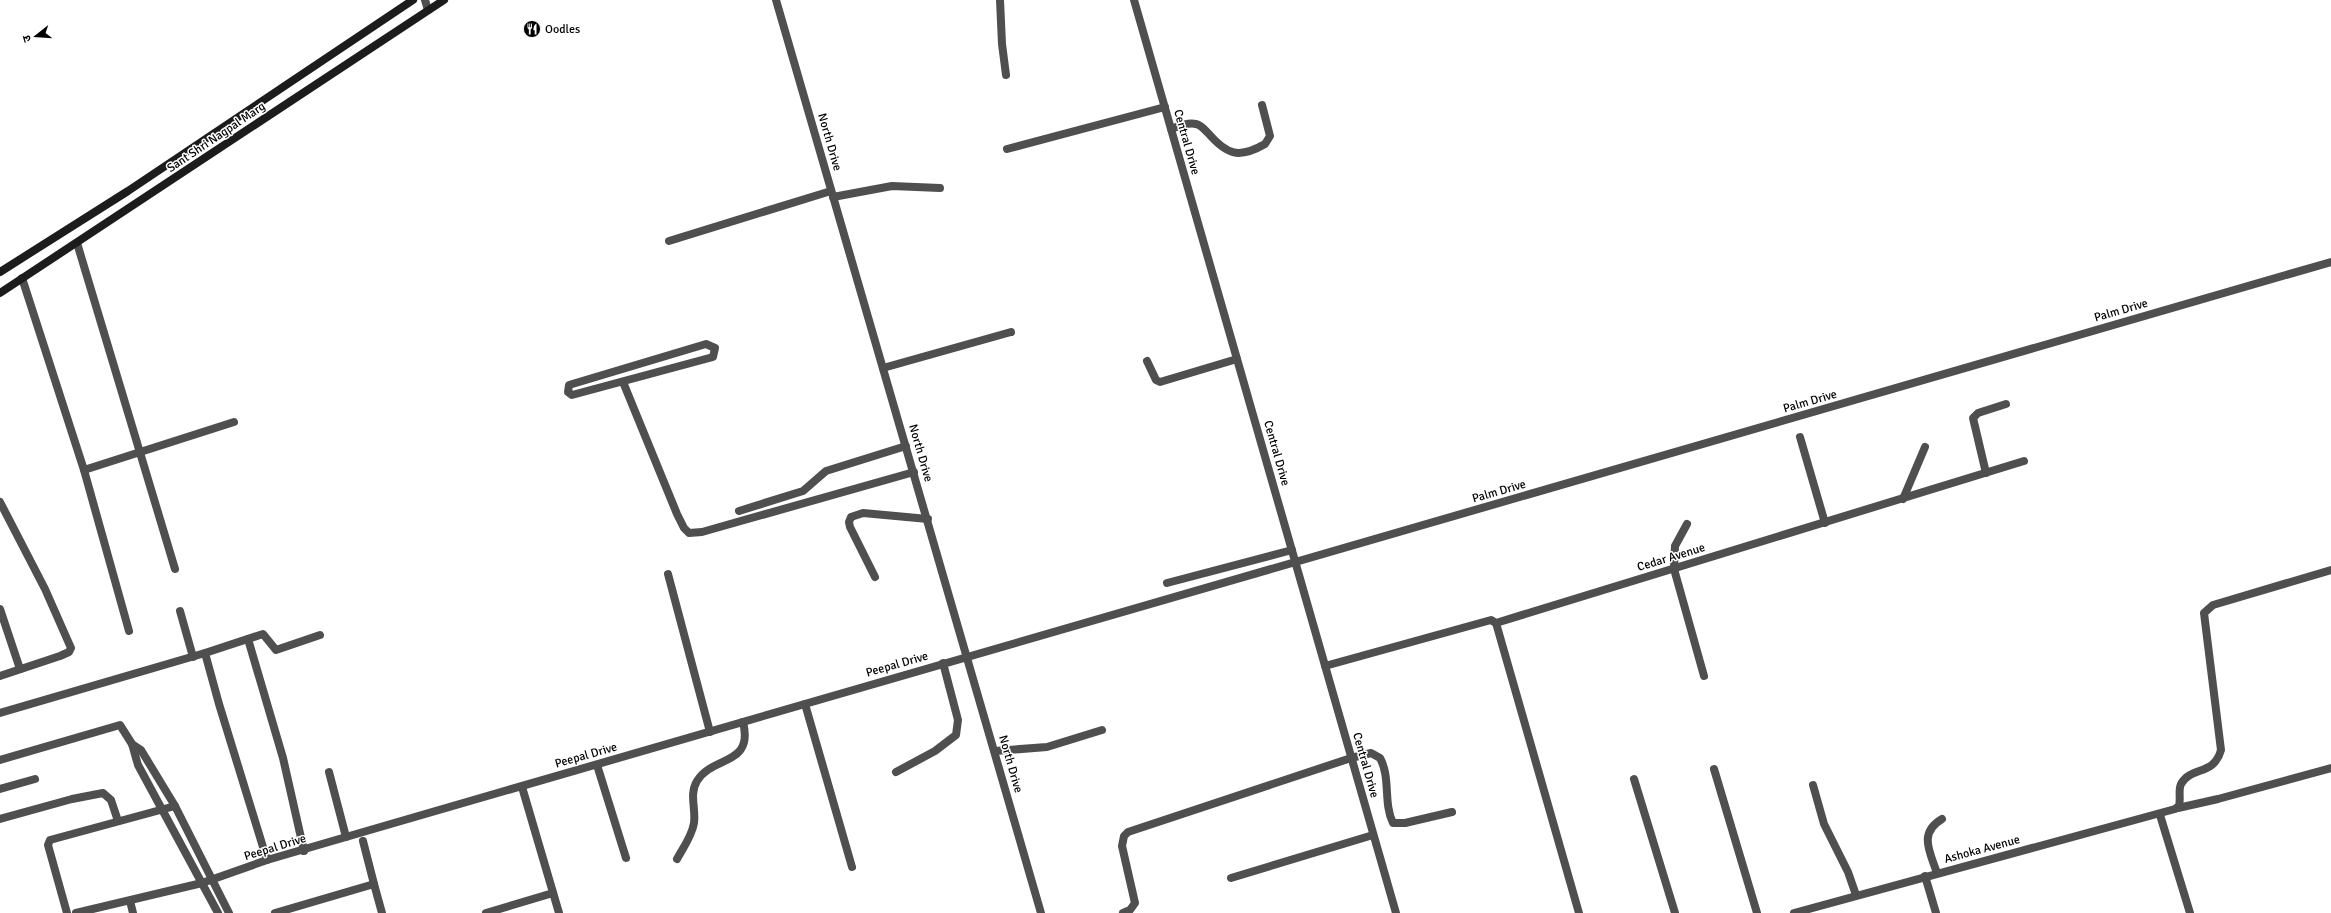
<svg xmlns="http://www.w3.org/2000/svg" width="2331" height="913" font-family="Signika,'Noto Sans Devanagari',sans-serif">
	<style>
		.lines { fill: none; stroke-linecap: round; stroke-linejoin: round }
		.minor { stroke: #4f4f4f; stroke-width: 8 }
		.secondary { stroke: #1c1c1c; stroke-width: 8 }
		.labels { text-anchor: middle; stroke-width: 3; stroke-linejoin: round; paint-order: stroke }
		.poi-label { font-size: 12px; fill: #000; stroke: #fff; text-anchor: start }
		.street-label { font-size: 12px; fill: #000; stroke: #fff }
	</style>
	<rect width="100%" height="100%" fill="#fff"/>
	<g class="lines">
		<g class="minor">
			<path d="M425,0L428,10"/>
			<path d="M776,0L1041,913"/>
			<path d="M1000,0L1002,44L1006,75"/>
			<path d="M1134,0L1396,913"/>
			<path d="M1171,129C1179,126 1188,122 1196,124C1201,125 1205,130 1208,133C1227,155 1239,159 1265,144L1270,136L1262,105"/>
			<path d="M1007,149L1165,107"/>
			<path d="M833,197L892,186L940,188"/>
			<path d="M669,241L831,191"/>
			<path d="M77,243L175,569"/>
			<path d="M22,278L84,470L129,631"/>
			<path d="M706,344L715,348L713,357L572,395L568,392L569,385Z"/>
			<path d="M1147,361L1156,380L1160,382L1237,359"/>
			<path d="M883,368L1011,332"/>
			<path d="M623,382L677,514L684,528L689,533L702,532L914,472"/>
			<path d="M1800,437L1825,523"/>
			<path d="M84,470L234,422"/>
			<path d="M1986,473L1973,418L1978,413L2006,404"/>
			<path d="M1903,499L1925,447"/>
			<path d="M0,502L45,589L71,648L69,652L60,656L0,676"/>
			<path d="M739,511L803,491L826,471L906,446"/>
			<path d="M1687,524L1675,546L1674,569L1704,676"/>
			<path d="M668,574L710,732"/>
			<path d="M875,577L850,527L849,522L851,517L863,513L928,519"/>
			<path d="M1167,583L1292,550"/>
			<path d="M0,609L20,669"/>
			<path d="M180,611L193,657"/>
			<path d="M1496,623L1579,913"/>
			<path d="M248,639L283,758L304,851"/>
			<path d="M205,653L263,634L276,650L320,635"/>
			<path d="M1325,666L1491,620L1496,623L2024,461"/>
			<path d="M805,704L852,867"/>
			<path d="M0,713L205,653L219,704L267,860"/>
			<path d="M132,744L138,765L218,913"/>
			<path d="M995,751L1047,747L1102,730"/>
			<path d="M0,760L120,725L132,744L141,750L175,806L229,913"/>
			<path d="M597,765L626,858"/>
			<path d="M1714,769L1757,913"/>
			<path d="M329,772L346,837"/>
			<path d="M896,772L935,751L956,735L958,720L943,663"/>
			<path d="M1634,779L1675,913"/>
			<path d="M1813,785L1824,824L1848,872L1856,895"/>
			<path d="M522,787L559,913"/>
			<path d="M0,789L35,779"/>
			<path d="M2178,808L2218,799L2331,768"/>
			<path d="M2160,815L2190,913"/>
			<path d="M0,819L72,799L103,793L111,800L118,821"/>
			<path d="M677,859C683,848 692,836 694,823C696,809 689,794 697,781C713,755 754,766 743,722"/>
			<path d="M1937,873C1930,852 1918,833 1942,819"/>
			<path d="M1925,876L1936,913"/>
			<path d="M1231,878L1373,835"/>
			<path d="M374,884L382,913"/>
			<path d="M130,901L133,913"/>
			<path d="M67,913L48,845L50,840L175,806"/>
			<path d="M76,913L202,883L267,860L370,830L2331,262"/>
			<path d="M275,913L374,884L363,841"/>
			<path d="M486,913L553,893"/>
			<path d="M1123,913L1130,910L1135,903L1122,846L1124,836L1128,832L1351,758L1371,753L1380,758C1391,778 1383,803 1393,823H1405L1452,812"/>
			<path d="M1794,913L2175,809L2179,806C2181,799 2178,790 2181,784C2191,766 2214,776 2221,750L2204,613L2213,605L2331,570"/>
		</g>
		<g class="secondary">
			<path d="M0,272L128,191L413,0"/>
			<path d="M0,293L444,0"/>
		</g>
	</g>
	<defs>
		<g id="restaurant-disc" transform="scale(0.9)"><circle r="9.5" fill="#000" stroke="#fff"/><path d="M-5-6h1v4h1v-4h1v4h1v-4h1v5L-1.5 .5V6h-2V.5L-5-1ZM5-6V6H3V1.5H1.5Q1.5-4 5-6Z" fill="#fff"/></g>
	</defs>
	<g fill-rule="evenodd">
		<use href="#restaurant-disc" x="532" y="29"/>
	</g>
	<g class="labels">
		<g class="poi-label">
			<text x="545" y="33">Oodles</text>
		</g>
		<g class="street-label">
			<text transform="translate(216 137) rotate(-34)" y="4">Sant Shri Nagpal Marg</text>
			<text transform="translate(830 142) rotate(74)" y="4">North Drive</text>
			<text transform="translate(1187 142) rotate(74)" y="4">Central Drive</text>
			<text transform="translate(2121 310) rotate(-16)" y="4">Palm Drive</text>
			<text transform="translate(1810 401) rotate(-16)" y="4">Palm Drive</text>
			<text transform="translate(921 453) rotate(74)" y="4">North Drive</text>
			<text transform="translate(1277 453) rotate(74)" y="4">Central Drive</text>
			<text transform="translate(1499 491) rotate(-16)" y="4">Palm Drive</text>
			<text transform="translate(1671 557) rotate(-17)" y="4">Cedar Avenue</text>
			<text transform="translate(897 664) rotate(-16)" y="4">Peepal Drive</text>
			<text transform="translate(586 755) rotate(-16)" y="4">Peepal Drive</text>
			<text transform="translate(1011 764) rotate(74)" y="4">North Drive</text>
			<text transform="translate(1366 765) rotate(74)" y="4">Central Drive</text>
			<text transform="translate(275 847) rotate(-17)" y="4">Peepal Drive</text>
			<text transform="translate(1982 849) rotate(-15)" y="4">Ashoka Avenue</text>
		</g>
	</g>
	<g transform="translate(36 36) rotate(253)" stroke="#ffffff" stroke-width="3" paint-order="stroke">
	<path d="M0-3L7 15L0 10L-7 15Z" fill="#000000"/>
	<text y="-6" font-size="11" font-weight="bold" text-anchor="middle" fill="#000000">उ</text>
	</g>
</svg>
